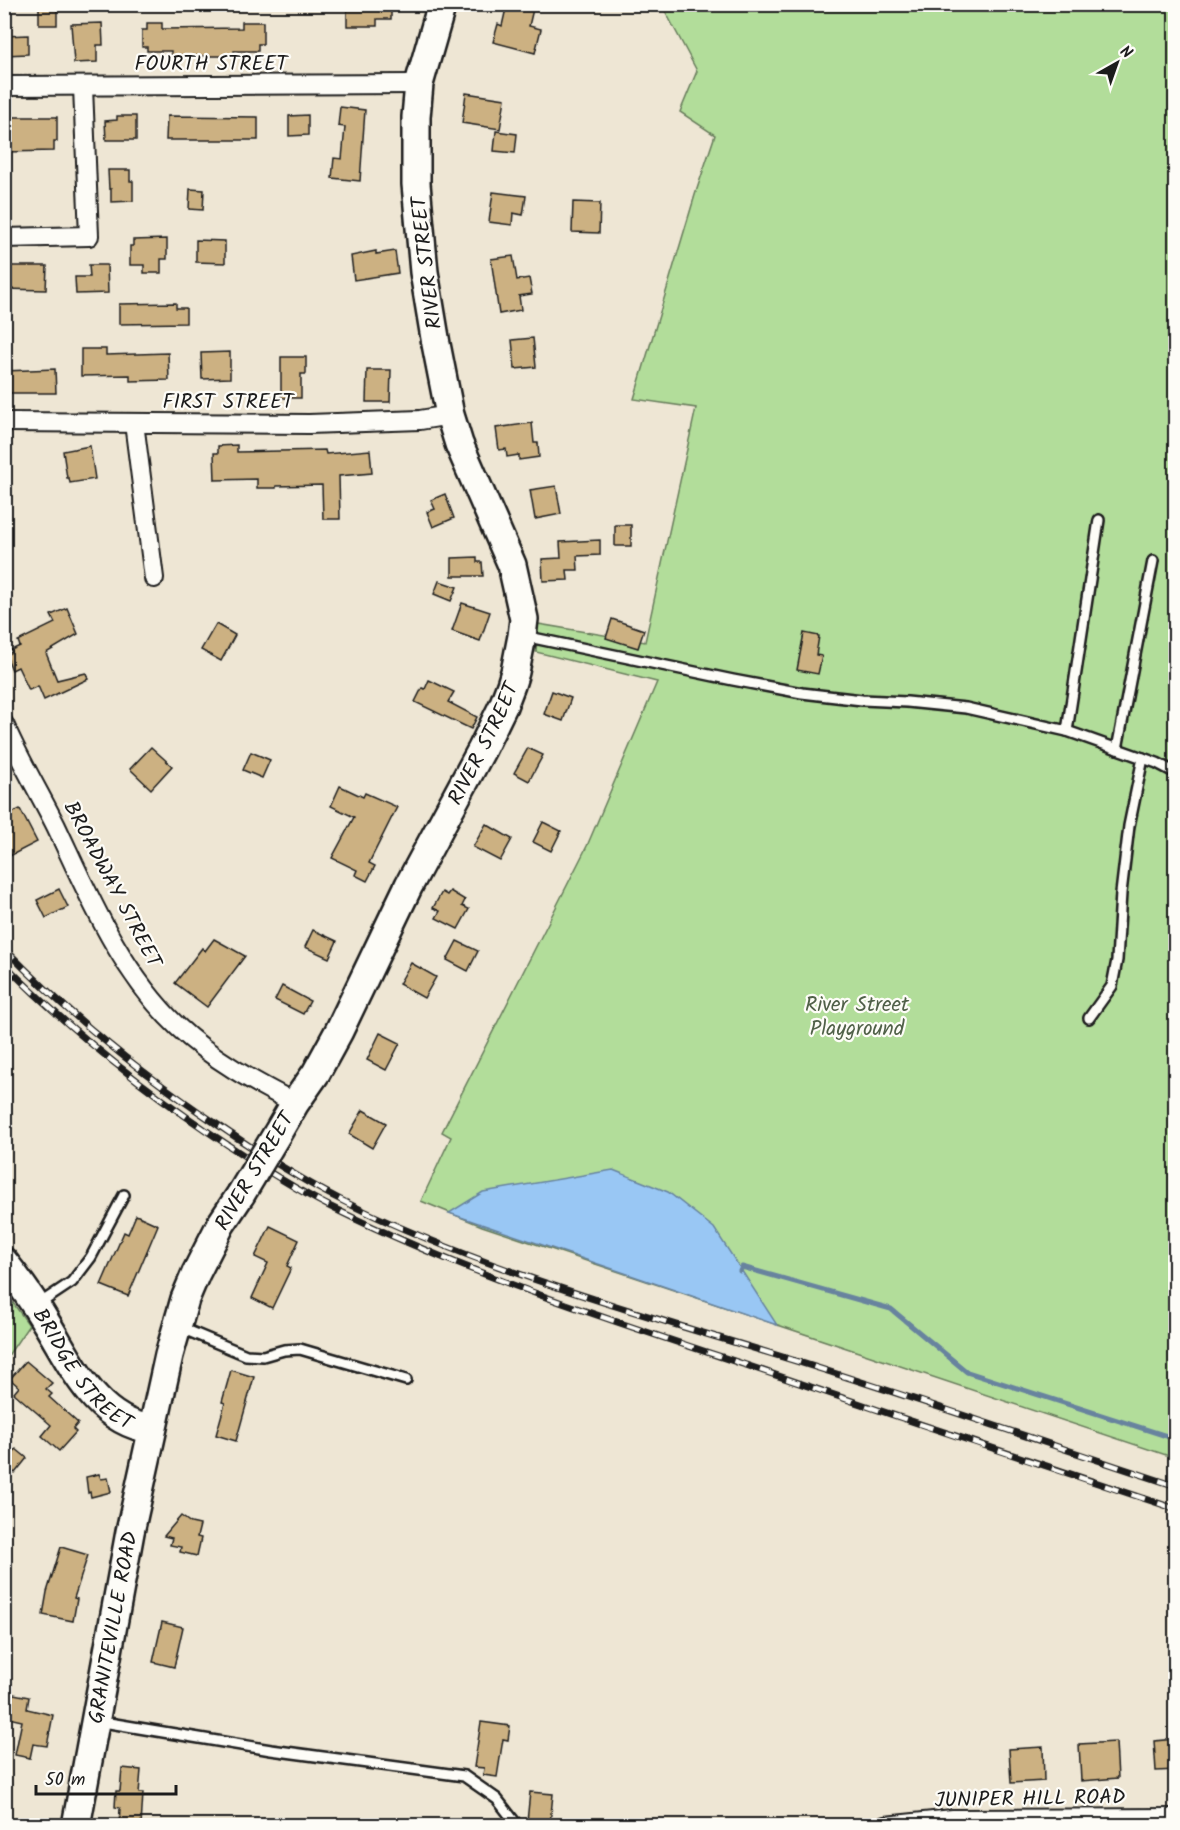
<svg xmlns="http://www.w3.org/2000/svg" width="1180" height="1830" font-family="Kalam,sans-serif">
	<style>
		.green { fill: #b2dd9a; stroke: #677c5b; stroke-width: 1.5 }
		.water { fill: #99c7f4; stroke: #67839e; stroke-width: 1.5 }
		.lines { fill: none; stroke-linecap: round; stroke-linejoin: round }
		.stream { stroke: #67839e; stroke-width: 5 }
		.building { fill: #ccb182; stroke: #1c1c1c; stroke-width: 1.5 }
		.lane-casing { stroke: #1c1c1c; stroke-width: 14 }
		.street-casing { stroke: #1c1c1c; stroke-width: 22 }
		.secondary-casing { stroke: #1c1c1c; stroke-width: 32 }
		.lane { stroke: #fdfcf7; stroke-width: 9 }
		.street { stroke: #fdfcf7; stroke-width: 18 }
		.secondary { stroke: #fdfcf7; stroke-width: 27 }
		.rail-casing { stroke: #1c1c1c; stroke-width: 7 }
		.rail { stroke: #fdfcf7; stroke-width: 4.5; stroke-dasharray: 14; stroke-linecap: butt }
		.secondary-bridge-casing { stroke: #1c1c1c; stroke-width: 32; stroke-linecap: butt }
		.secondary-bridge { stroke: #fdfcf7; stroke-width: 27 }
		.labels { text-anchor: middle; stroke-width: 4.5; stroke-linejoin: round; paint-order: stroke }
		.street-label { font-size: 21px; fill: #1c1c1c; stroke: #fdfcf7 }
		.park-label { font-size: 21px; fill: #506048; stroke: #fdfcf7 }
	</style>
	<rect width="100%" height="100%" fill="#eee6d4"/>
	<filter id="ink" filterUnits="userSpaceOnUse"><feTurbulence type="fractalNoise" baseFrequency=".0167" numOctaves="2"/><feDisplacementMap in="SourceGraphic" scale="12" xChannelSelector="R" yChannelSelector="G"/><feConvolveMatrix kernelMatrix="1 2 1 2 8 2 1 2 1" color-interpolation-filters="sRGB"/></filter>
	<g filter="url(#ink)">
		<g class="green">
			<path d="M662,5H1175V1458L482,1226L421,1201L451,1137L442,1132L587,846L657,682L536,652L538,624L645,642L696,408L634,399L695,195L715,135L680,112L697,71Z"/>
			<path d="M5,1292L29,1325L5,1360Z"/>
		</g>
		<path class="water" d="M613,1170L668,1192L714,1228L777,1325L449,1213L483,1192Z"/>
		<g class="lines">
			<path class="stream" d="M740,1271L742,1267L891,1309L967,1372L1176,1439"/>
		</g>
		<g class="building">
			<rect x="39" y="4" width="18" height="21"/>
			<path d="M347,4H391V19H377V26H347Z"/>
			<path d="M507,4H514L533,9L529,26L541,29L535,53L493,42L498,24L502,26Z"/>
			<path d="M242,22H263V44H258V51H234V56H196L171,55V51H147V47H142V30H147V23H162V29L242,28Z"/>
			<path d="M102,23L103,45H97V62L74,63L71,24Z"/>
			<path d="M28,35V54L4,55V36Z"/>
			<path d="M466,93L505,99L500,129L462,123Z"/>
			<path d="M340,107L365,110L360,181L332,178L334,158L342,159L345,127L338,126Z"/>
			<path d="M308,115V135L289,136V116Z"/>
			<path d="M117,116H136V140H106L105,121L117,120Z"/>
			<path d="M167,116L258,117V140H166Z"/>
			<path d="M4,117H57V141H54V151L4,152Z"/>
			<path d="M496,131L517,134L515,153L494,151Z"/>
			<path d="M108,170H130V181H133V201L111,202V189H109Z"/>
			<path d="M190,189L204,190L203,210L189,209Z"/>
			<path d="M493,192L526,196L523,215L513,213L512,225L489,222Z"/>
			<path d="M573,202L600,203L599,233L572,232Z"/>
			<path d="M167,239V259H161V273H144V265H130V246H133V240Z"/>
			<path d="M196,240L225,241V263L196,262Z"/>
			<path d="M376,251V254L395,251L398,273L354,280L351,256Z"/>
			<path d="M513,256L517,280L529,278L532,294L519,296L521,310L499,314L491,259Z"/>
			<path d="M89,265H107L108,293L76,294L75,277H90Z"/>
			<path d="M4,266H47L46,290L4,289Z"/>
			<path d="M176,303V308H186V323L119,324V304Z"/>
			<path d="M533,338L536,367L515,369L512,340Z"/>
			<path d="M81,349H106V355L168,353L169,380L130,381V375L81,376Z"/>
			<path d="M230,352V378L202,379L201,353Z"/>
			<path d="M281,357H306V374H301V398H281Z"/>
			<path d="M55,369L56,393H4V371Z"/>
			<path d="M367,370H391L390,402H366Z"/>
			<path d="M532,423L534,443H538L539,457L519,460V455L507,457L506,449L499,450L496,428Z"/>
			<path d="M237,445V452L325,450L326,454L370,450L372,473L339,476L340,519H323L322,485L276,486V488H257V479L215,480L214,453H218V446Z"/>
			<path d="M90,446L95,479L70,483L69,478H67L63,451Z"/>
			<path d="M556,486L561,514L535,519L530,490Z"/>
			<path d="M445,494L454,518L433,527L427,512L435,509L431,500Z"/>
			<rect x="615" y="525" width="16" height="21"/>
			<path d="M600,540V555L577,556L578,570H567L568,580L543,581L542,559L561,558L560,542Z"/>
			<path d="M477,557V562H482L483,576H452V558Z"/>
			<path d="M439,581L457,587L451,601L434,594Z"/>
			<path d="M462,603L490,612L480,641L452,631Z"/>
			<path d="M67,608L78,634L46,653L57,680L86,673L88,679L44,700L38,686L29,690L18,667L12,670L6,655L12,652L11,650L20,646L18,641L55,623L51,615Z"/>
			<path d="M612,619L644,630L638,648L606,638Z"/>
			<path d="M216,624L235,635L221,661L201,650Z"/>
			<path d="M804,633L819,636L816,655L822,656L818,674L797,670Z"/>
			<path d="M429,680L454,692L448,702L477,717L471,729L415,702L422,688L425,689Z"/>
			<path d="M552,691L571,698L563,721L544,714Z"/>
			<path d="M151,747L172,766L151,789L130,769Z"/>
			<path d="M528,748L543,755L529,781L514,773Z"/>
			<path d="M251,752L270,760L262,778L243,770Z"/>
			<path d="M340,786L363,797L365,793L397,807L369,863L375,866L367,881L355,875L357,870L332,858L354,817L331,806Z"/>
			<path d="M20,809L37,842L4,859V817Z"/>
			<path d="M543,822L561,831L551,851L533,842Z"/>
			<path d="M486,824L512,839L500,861L473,847Z"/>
			<path d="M59,889L68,907L46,918L37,900Z"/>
			<path d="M450,891L465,900L462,906L469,909L458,929L436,918L440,911L433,908L442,892L447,895Z"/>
			<path d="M313,930L337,941L329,958L305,947Z"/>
			<path d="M214,939L245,956L207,1007L175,983L202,948L205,951Z"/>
			<path d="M457,941L478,951L468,971L447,960Z"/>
			<path d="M411,963L436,977L424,998L399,984Z"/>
			<path d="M282,986L310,1001L303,1014L275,1000Z"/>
			<path d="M380,1033L400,1043L386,1070L367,1060Z"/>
			<path d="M363,1110L386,1123L372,1148L349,1134Z"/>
			<path d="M136,1215L158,1225L128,1296L101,1285L124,1232L128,1234Z"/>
			<path d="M270,1226L299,1240L287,1266L291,1268L272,1308L252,1298L268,1263L255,1257Z"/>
			<path d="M26,1361L52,1383L46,1389L52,1394L49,1397L78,1423L73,1429L76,1432L59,1451L42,1436L51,1425L14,1393L19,1387L10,1379Z"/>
			<path d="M231,1370L254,1377L236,1441L216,1435L225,1403L222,1402Z"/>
			<path d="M16,1449L27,1458L15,1473L4,1464Z"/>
			<path d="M99,1474L101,1479L108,1478L111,1492L91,1497L90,1492L88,1493L86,1477Z"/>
			<path d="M181,1516L191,1523L200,1525L197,1537L201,1538L197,1556L180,1552L181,1547L170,1545L172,1538L164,1536Z"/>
			<path d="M61,1547L88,1555L74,1598L77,1599L73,1621L43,1615L47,1592Z"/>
			<path d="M162,1622L183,1627L174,1667L153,1662Z"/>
			<path d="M4,1692L29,1697L27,1709L53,1715L47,1746L33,1744L30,1758L15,1755L22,1721L4,1717Z"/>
			<path d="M481,1722L510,1726L508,1740L503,1739L497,1777L483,1775L484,1768L474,1767Z"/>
			<path d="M1176,1739V1770L1156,1771L1154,1741Z"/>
			<path d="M1116,1742L1118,1778L1081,1781L1079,1744Z"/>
			<path d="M1043,1747L1044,1781L1011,1783L1009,1749Z"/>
			<path d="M122,1768L141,1770L139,1793H143L141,1826H119L120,1808L115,1807L116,1791H120Z"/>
			<path d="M530,1792L553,1794L550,1824L527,1822Z"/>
		</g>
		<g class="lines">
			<g class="lane-casing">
				<g id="lane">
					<path d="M524,636L733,680L802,693L862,700L907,702L966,708L1067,731L1157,763L1176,773"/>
					<path d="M1067,731L1099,520"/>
					<path d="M1117,749L1153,561"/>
					<path d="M1089,1018L1112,986L1117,960L1121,893L1129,826L1143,758"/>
					<path d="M39,1304L72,1282L91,1257L124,1195"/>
					<path d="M179,1327L246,1355L263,1356L284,1350L300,1349L406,1380"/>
					<path d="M97,1721L271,1750L464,1776L497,1799L518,1826"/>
				</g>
			</g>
			<g class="street-casing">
				<g id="street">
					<path d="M4,86L419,84"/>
					<path d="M4,238L89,236L83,87"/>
					<path d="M4,422L309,424L420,420L450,415"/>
					<path d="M134,423L154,578"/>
					<path d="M4,724C19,759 39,792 56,826C89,896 120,972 178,1027C212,1059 254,1082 295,1103"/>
					<path d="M885,1826L953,1819L1176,1818"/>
				</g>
			</g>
			<g class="secondary-casing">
				<g id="secondary">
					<path id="s1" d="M277,1134L295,1103L316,1073L339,1031L409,885L482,749L503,706L511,685L515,672L522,636L524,619L512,565L459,444L450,415L436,344L424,272L416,184V117L419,84L442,4"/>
					<path id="s2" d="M4,1262C20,1282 34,1302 47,1324C73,1366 96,1421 151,1429"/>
					<path id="s3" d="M76,1826L130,1532L169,1355L185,1299L196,1273L221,1224L241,1194"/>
				</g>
			</g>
			<use href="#lane" class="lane"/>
			<use href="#street" class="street"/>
			<use href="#secondary" class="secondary"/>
			<g class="rail-casing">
				<g id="rail">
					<path d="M4,948C70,1016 143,1075 221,1127C259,1153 298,1178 339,1199C486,1272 646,1315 802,1363C927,1402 1051,1445 1176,1486"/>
					<path d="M4,964C74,1034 151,1095 234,1149C267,1171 300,1192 335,1209C467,1274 607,1319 746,1365C889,1414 1032,1462 1176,1509"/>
				</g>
			</g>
			<use href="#rail" class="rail"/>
			<g class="secondary-bridge-casing">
				<path id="secondary-bridge" d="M241,1194L277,1134"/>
			</g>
			<use href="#secondary-bridge" class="secondary-bridge"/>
		</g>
	</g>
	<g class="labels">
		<g class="street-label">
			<text x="211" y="70">FOURTH STREET</text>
			<text transform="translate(426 263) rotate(-97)" y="7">RIVER STREET</text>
			<text x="228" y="408">FIRST STREET</text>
			<text dy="7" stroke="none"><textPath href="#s1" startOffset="442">RIVER STREET</textPath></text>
			<text transform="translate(113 884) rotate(62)" y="7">BROADWAY STREET</text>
			<text transform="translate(254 1171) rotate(-59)" y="7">RIVER STREET</text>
			<text dy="7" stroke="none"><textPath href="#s2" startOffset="134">BRIDGE STREET</textPath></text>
			<text dy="7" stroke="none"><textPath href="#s3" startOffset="202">GRANITEVILLE ROAD</textPath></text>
			<text transform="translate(1030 1798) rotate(-1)" y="7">JUNIPER HILL ROAD</text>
		</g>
		<g class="park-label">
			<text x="857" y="1011">River Street<tspan x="857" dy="24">Playground</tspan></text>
		</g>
	</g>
	<rect width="1180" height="1830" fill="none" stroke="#fdfcf7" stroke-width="24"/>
	<rect x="12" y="12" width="1156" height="1806" fill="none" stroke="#1c1c1c" stroke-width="2" filter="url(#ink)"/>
	<g transform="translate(1117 63) rotate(40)" stroke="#fdfcf7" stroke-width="4.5" paint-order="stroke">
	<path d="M0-4.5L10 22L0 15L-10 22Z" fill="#1c1c1c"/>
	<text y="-9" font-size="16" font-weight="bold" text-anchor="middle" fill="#1c1c1c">N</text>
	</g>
	<path d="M36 1785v9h140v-9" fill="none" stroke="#1c1c1c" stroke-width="3"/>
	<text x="45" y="1785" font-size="18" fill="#1c1c1c" stroke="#fdfcf7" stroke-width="4.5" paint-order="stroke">50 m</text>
</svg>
